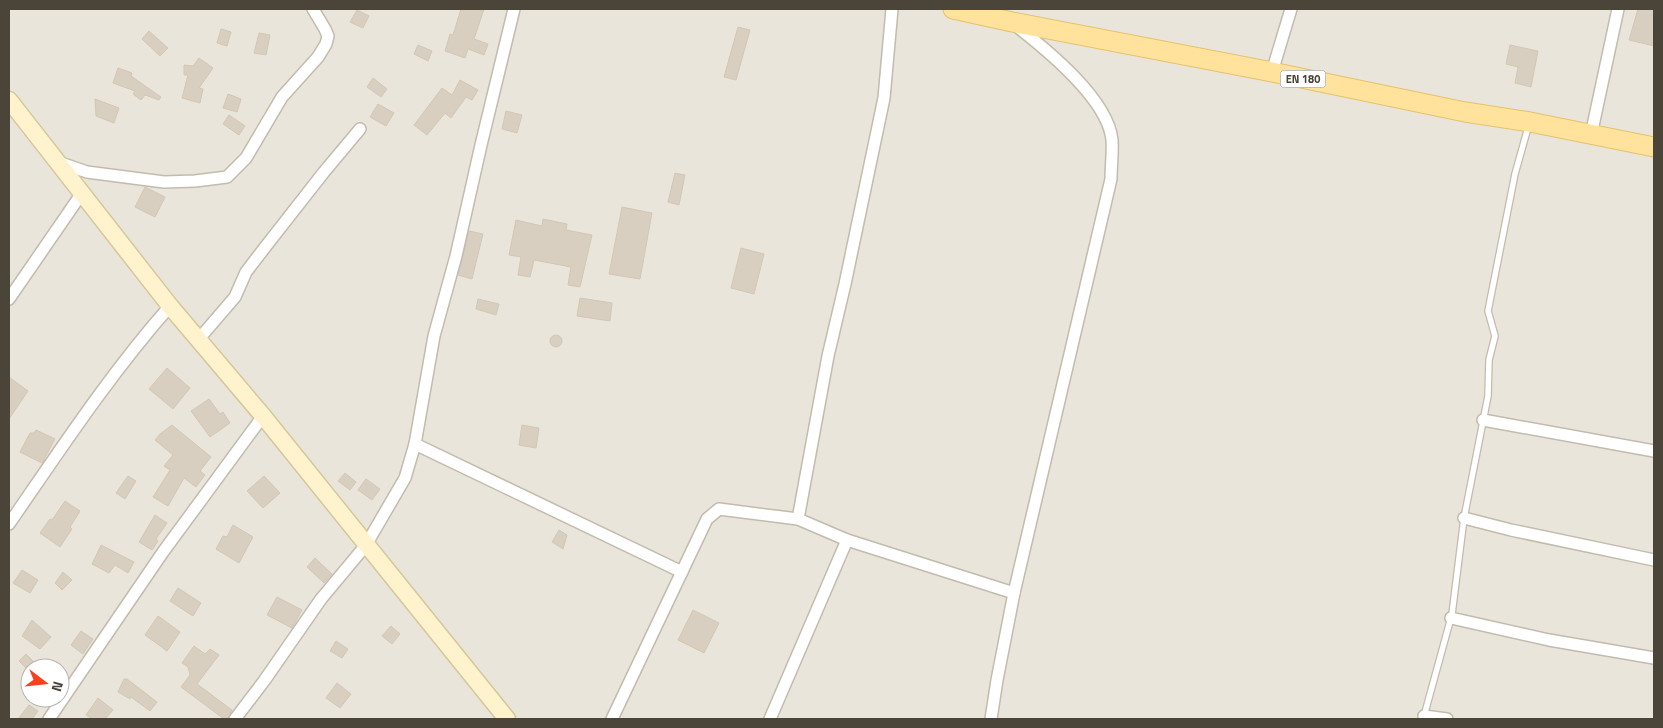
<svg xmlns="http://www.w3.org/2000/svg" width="1663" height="728" font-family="'Titillium Web',sans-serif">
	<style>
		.residential { fill: #eae5da; fill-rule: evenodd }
		.building { fill: #d8cfc1; stroke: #d3c7b4 }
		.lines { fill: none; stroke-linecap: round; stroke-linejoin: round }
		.lane-casing { stroke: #c2bbae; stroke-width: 8 }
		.street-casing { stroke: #c2bbae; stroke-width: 14 }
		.secondary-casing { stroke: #d6c79b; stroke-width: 19 }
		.primary-casing { stroke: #e6c16a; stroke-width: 21 }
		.lane { stroke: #fff; stroke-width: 5.5 }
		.street { stroke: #fff; stroke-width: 11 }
		.secondary { stroke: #fff3cd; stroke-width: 16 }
		.primary { stroke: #ffe39c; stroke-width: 19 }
		.labels { text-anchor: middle; stroke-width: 5; stroke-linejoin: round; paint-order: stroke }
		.shield { fill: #fff; stroke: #817c74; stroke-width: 1 }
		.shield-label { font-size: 11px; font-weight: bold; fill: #4b4439 }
	</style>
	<rect width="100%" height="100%" fill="#f6f3ec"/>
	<path class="residential" d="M9,9H1654V719H9ZM30,668H60V698H30Z"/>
	<g class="building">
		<path d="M461,9H484L474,39L488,44L484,55L468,49L465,58L445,51L450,34L453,35Z"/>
		<path d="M1638,9H1654V46L1629,40Z"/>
		<path d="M357,10L369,16L363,28L350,22Z"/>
		<path d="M738,27L750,30L736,80L724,77Z"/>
		<path d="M221,29L231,32L227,46L217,43Z"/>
		<path d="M149,31L168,48L160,56L142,39Z"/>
		<path d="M259,33L270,35L266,55L254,53Z"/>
		<path d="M418,45L432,51L428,61L414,54Z"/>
		<path d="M1510,45L1538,51L1531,87L1515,83L1518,67L1506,64Z"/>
		<path d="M199,58L213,68L199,88L203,89L200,103L182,98L188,75H184V65L193,66Z"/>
		<path d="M118,68L132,73L131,76L161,97L159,100L145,95L141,100L133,94L135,91L113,83Z"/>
		<path d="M373,78L387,89L381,97L367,87Z"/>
		<path d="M460,80L478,90L472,100L466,97L451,118L445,113L427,135L414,125L442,88L452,95Z"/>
		<path d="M228,94L241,99L237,112L223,108Z"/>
		<path d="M95,99L119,108L114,123L96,116Z"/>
		<path d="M378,104L394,113L386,126L370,117Z"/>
		<path d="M506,111L522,115L517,133L502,129Z"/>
		<path d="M229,115L245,126L239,135L223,124Z"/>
		<path d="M675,173L685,175L679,205L668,202Z"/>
		<path d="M145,187L165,197L155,217L135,207Z"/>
		<path d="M622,207L652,213L640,279L609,274Z"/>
		<path d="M543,219L567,224L566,230L592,235L580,287L568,285L571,267L534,260L530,277L518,275L521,257L509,255L516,220L542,226Z"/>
		<path d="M469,231L483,234L472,279L458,275Z"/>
		<path d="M741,248L764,254L754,294L731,288Z"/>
		<path d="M580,298L612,303L610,321L577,316Z"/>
		<path d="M478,299L499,304L496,315L476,309Z"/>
		<circle cx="556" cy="341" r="6"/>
		<path d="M167,368L190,388L173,409L149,389Z"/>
		<path d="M9,377L28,391L9,419Z"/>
		<path d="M209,399L220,414L223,412L230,423L210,437L191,411Z"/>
		<path d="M172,425L211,457L200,471L205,475L196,487L184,478L168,506L153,497L170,470L164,466L173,455L155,440L160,434Z"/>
		<path d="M522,425L539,428L536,448L519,445Z"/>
		<path d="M36,430L55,439L42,463L20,452L30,433H34Z"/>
		<path d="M345,473L356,482L350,490L338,481Z"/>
		<path d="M128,476L136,481L125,499L116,493Z"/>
		<path d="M264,476L280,493L263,508L247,491Z"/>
		<path d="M366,479L380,489L372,500L358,490Z"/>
		<path d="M65,501L80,511L70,527L72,529L60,547L40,533L50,519L52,520Z"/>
		<path d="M155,515L167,523L156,539L158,541L152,550L139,542Z"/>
		<path d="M233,525L253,537L239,563L216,549L223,536L227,537Z"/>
		<path d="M559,530L567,535L563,549L552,542Z"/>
		<path d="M101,545L134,562L128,573L115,565L109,573L92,564Z"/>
		<path d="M315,558L332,574L324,583L307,567Z"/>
		<path d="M22,570L38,580L30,593L13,583Z"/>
		<path d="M63,572L72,580L62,590L55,583Z"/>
		<path d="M178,588L201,603L193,616L170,601Z"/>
		<path d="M277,597L302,610L292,628L267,615Z"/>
		<path d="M693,610L719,623L704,653L678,640Z"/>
		<path d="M158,616L180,632L167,651L145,635Z"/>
		<path d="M32,620L51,637L40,649L22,636Z"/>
		<path d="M391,626L400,634L392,644L382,636Z"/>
		<path d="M81,631L93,639L83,654L71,645Z"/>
		<path d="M336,641L348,649L342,658L330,651Z"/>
		<path d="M194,646L205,654L210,649L219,655L197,684L232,710L228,719H224L181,687L190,675L188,667L182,663Z"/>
		<path d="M26,654L37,665L34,668H30V672L19,661Z"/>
		<path d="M124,679H127L157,702L150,711L131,697L130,699L118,692Z"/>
		<path d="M337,683L351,694L340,708L326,698Z"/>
		<path d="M98,698L113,710L105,719H92L86,715Z"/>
		<path d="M29,705L38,711L32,719H18Z"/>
	</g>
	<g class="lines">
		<g class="lane-casing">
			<path id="lane" d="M1424,716L1452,614L1464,518L1488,396L1489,360L1495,336L1488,311L1515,174L1529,124"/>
		</g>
		<g class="street-casing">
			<g id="street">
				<path d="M1272,72L1291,9"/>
				<path d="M1591,135L1618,9"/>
				<path d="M58,162L87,172L164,182L195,181L227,177L246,158L282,97L318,57L326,44L328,36L325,29L313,9"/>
				<path d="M9,299L82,193"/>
				<path d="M198,340L235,297L246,272L266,246L324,172L360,129"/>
				<path d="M1483,420L1654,451"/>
				<path d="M415,444L682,572"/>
				<path d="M1464,518L1511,530L1654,560"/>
				<path d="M798,519L828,356L845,284L884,98L892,9"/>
				<path d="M9,524C60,450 110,374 170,306"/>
				<path d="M1451,618L1549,640L1654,658"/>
				<path d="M1424,716L1447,719"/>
				<path d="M49,719L163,552L263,416"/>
				<path d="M235,719L264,681L321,599L366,545L405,478L415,444L434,336L456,256L481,145L514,9"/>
				<path d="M612,719L707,519L719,509L798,519L847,540L1014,593"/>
				<path d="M770,719L847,540"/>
				<path d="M991,719L997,680L1014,593L1111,179C1111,166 1113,153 1112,140C1108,99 1046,49 1015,25"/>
			</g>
		</g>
		<g class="secondary-casing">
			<path id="secondary" d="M9,100L170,306L263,416L507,719"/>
		</g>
		<g class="primary-casing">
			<path id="primary" d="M953,9L1012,22L1272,72L1465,112L1530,122L1654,147"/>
		</g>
		<use href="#lane" class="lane"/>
		<use href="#street" class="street"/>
		<use href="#secondary" class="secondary"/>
		<use href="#primary" class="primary"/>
	</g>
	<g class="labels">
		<rect class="shield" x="1280.5" y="70.5" width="45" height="17" rx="4"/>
		<g class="shield-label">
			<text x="1303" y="83">EN 180</text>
		</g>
	</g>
	<rect width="1663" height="728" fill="none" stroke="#4b4439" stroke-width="20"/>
	<g transform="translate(45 683) rotate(106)"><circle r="24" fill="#ffffff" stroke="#b7b4b0"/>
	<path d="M0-4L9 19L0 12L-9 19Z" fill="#fc3f1d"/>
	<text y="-8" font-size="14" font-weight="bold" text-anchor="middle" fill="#4b4439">N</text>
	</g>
</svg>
